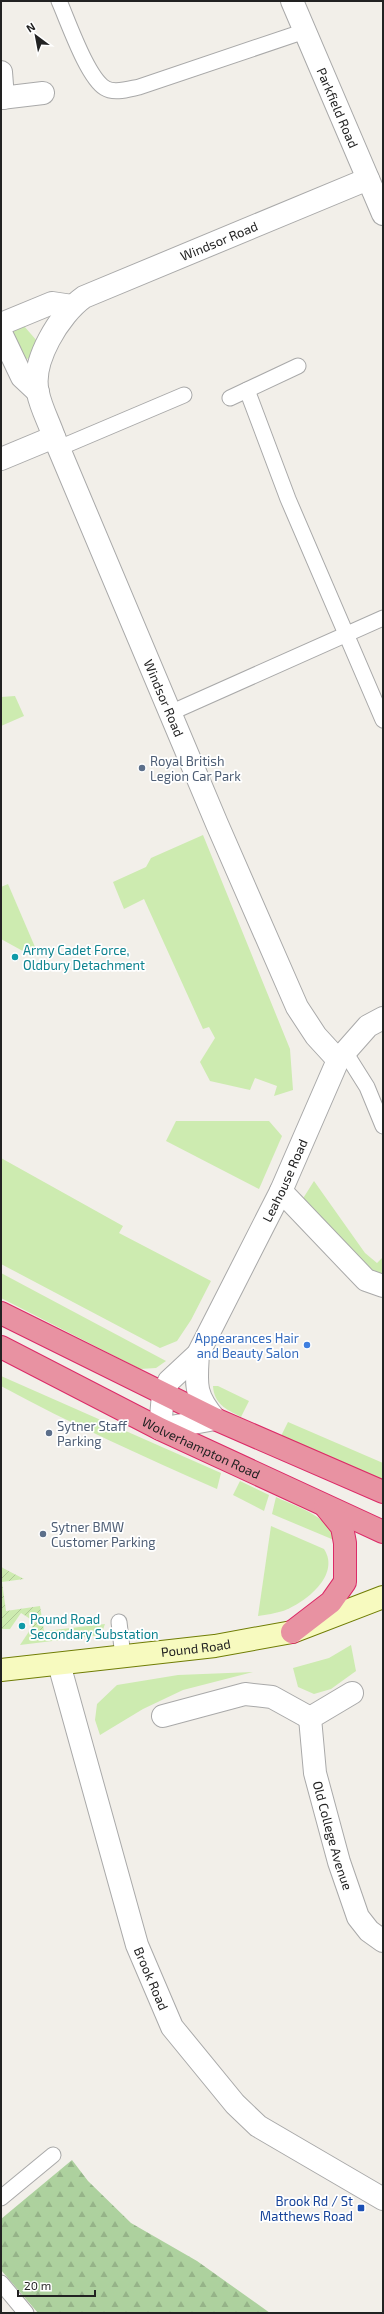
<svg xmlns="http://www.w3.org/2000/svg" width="384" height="2314" font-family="'Exo 2',sans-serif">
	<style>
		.grass { fill: #cdebb0 }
		.forest { fill: url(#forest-firs) }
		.garden { fill: url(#garden-furrows) }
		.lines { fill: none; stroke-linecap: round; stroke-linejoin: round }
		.lane-casing { stroke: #a9a9a9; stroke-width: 17 }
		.street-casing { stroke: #a9a9a9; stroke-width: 24 }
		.secondary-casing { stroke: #707d05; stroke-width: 24 }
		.highway-casing { stroke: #dc2a67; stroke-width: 24 }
		.lane { stroke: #fff; stroke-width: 15 }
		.street { stroke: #fff; stroke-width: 22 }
		.secondary { stroke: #f7fabf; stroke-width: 22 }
		.highway { stroke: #e892a2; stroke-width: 22 }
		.service-dot { fill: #5c6f8a; stroke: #fff; stroke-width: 1.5 }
		.culture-dot { fill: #0f9aa8; stroke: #fff; stroke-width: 1.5 }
		.shop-dot { fill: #3f7fe0; stroke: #fff; stroke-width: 1.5 }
		.transit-dot { fill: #1a4fb4; stroke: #fff; stroke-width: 1.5 }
		.labels { text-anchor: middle; stroke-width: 3.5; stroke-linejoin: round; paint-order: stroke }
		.street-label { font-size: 13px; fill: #222; stroke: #fff }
		.service-label { font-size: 13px; fill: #4e5e75; stroke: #fff; text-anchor: start }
		.culture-label { font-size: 13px; fill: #0d838f; stroke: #fff; text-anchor: start }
		.shop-label { font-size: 13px; fill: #366cbe; stroke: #fff; text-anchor: end }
		.transit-label { font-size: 13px; fill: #164399; stroke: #fff; text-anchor: end }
	</style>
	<defs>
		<pattern id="forest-firs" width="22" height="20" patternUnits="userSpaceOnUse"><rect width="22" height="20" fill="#add19e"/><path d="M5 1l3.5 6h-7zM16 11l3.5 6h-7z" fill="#95b388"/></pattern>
		<pattern id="garden-furrows" width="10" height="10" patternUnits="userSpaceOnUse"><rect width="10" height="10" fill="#cdebb0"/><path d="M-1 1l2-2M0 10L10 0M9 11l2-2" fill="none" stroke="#b0c997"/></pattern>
	</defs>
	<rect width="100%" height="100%" fill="#f2efe9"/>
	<g class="grass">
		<path d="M24,326L37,341L33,356L27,359L23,357L9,328Z"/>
		<path d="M15,696L24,716L1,726V697Z"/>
		<path d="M203,835L290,1049L293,1090L274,1096L277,1086L255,1078L250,1090L210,1081L200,1062L215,1038L209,1027L203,1029L144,899L124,909L113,882L146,867L151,858Z"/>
		<path d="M8,884L35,947L30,955L1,939V887Z"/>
		<path d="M176,1121H269L282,1136L259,1189L166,1141Z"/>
		<path d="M1,1158L123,1226L119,1233L211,1281L191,1320L177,1341L160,1348L1,1264Z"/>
		<path d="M314,1181L365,1253L377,1263L383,1257V1277L371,1273L302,1200Z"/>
		<path d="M1,1273L166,1361L156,1368L140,1369L1,1298Z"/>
		<path d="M1,1376L221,1473L217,1489C144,1457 71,1424 1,1386Z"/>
		<path d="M213,1386H218L249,1401L241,1417C226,1409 214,1404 213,1386Z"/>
		<path d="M288,1422L383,1463V1483L281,1436Z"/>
		<path d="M240,1481L269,1495L264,1511L233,1495Z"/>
		<path d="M276,1497C296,1507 329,1515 334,1540L272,1514Z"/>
		<path d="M271,1526L324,1549C341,1575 305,1603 283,1611C275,1613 267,1615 258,1616Z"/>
		<path d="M105,1624L101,1635L20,1645L28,1633Z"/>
		<path d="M351,1645L356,1671L331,1689L314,1694L298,1687L293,1668L329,1658Z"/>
		<path d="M253,1672L183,1690L143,1709L100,1735L95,1720L97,1704L117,1685L178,1675Z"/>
	</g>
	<path class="forest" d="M72,2160L88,2181L131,2223L197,2261L270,2313H38L1,2270V2219Z"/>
	<path class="garden" d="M1,1567L24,1579L2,1582L6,1611L40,1606L44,1631L28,1633L35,1622L21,1613L10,1629H1Z"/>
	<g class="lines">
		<g class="lane-casing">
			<g id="lane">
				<path d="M59,1C68,21 87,77 105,88C114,94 129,89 139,87L305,31"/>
				<path d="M247,390L288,499L383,720"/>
				<path d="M230,398L298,366"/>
				<path d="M59,448L184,395"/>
				<path d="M170,713L383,618"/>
				<path d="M345,1052L367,1087L383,1126"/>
				<path d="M119,1622L123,1657"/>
				<path d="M1,2198L53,2155"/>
				<path d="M1,2283L26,2313"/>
			</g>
		</g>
		<g class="street-casing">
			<g id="street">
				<path id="s1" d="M292,1L383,214"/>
				<path d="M1,72L3,98"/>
				<path d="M1,98L43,93"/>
				<path d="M1,324L52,303L72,306"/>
				<path d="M1,333L22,377L38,392"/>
				<path d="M1,459L54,437"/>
				<path id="s2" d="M338,1060L316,1036L297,1007L217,824L54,437C49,422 41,408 38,393C30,362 60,314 84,297L368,179"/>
				<path d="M281,1191L366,1280L383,1286"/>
				<path d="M198,1354C196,1384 194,1395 215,1419"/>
				<path id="s3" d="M215,1419L160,1429L163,1394L169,1381L198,1354L281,1191L338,1060L368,1026L383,1018"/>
				<path id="s4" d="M59,1664L137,1945L172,2027L235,2104L258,2126L383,2199"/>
				<path id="s5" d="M352,1693L310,1718L315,1773L339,1862L358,1917L369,1931L383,1941"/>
				<path d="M163,1716L245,1694L272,1697L310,1718"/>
			</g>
		</g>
		<g class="secondary-casing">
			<g id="secondary">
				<path id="s6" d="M1,1670L215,1646L292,1632L383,1597"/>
			</g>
		</g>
		<g class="highway-casing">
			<g id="highway">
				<path d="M1,1313L215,1419L383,1492"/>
				<path id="s7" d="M1,1347L160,1429L383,1532"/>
				<path d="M292,1632L331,1602L345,1582V1543L342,1527L325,1506"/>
			</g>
		</g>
		<use href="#lane" class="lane"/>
		<use href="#street" class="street"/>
		<use href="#secondary" class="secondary"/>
		<use href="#highway" class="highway"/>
	</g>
	<g class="service-dot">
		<circle cx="142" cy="768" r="4"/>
		<circle cx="49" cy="1433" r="4"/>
		<circle cx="43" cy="1534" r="4"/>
	</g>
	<g class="culture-dot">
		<circle cx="15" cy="957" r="4"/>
		<circle cx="22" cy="1626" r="4"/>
	</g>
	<circle class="shop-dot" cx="307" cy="1345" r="4"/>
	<rect class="transit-dot" x="357" y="2204" width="8" height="8" rx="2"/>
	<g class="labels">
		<g class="street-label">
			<text dy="5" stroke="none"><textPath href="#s1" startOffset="116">Parkfield Road</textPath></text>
			<text dy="5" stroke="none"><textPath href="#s2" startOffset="991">Windsor Road</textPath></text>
			<text transform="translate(164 698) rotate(67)" y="5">Windsor Road</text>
			<text dy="5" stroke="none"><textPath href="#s3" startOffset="339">Leahouse Road</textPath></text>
			<text dy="5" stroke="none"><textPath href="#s7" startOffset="224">Wolverhampton Road</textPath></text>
			<text dy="5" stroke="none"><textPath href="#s6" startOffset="196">Pound Road</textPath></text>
			<text dy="5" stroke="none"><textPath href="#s5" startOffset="169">Old College Avenue</textPath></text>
			<text dy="5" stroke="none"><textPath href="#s4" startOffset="328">Brook Road</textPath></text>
		</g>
		<g class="service-label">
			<text x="150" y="766">Royal British<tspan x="150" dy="15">Legion Car Park</tspan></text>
			<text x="57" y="1431">Sytner Staff<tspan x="57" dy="15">Parking</tspan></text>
			<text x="51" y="1532">Sytner BMW<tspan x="51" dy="15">Customer Parking</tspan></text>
		</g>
		<g class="culture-label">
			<text x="23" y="955">Army Cadet Force,<tspan x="23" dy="15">Oldbury Detachment</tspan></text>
			<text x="30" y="1624">Pound Road<tspan x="30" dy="15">Secondary Substation</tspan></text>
		</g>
		<g class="shop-label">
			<text x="299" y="1343">Appearances Hair<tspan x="299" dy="15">and Beauty Salon</tspan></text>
		</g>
		<g class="transit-label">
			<text x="353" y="2206">Brook Rd / St<tspan x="353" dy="15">Matthews Road</tspan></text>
		</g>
	</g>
	<rect width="384" height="2314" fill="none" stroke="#222222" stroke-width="4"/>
	<g transform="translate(36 36) rotate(328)" stroke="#ffffff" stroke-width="3" paint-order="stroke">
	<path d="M0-3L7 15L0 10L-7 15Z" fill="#222222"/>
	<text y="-6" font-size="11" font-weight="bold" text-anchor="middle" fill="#222222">N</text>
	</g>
	<path d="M18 2290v6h77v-6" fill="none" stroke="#222222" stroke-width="2"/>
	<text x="24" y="2290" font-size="12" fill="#222222" stroke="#ffffff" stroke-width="3" paint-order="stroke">20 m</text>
</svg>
